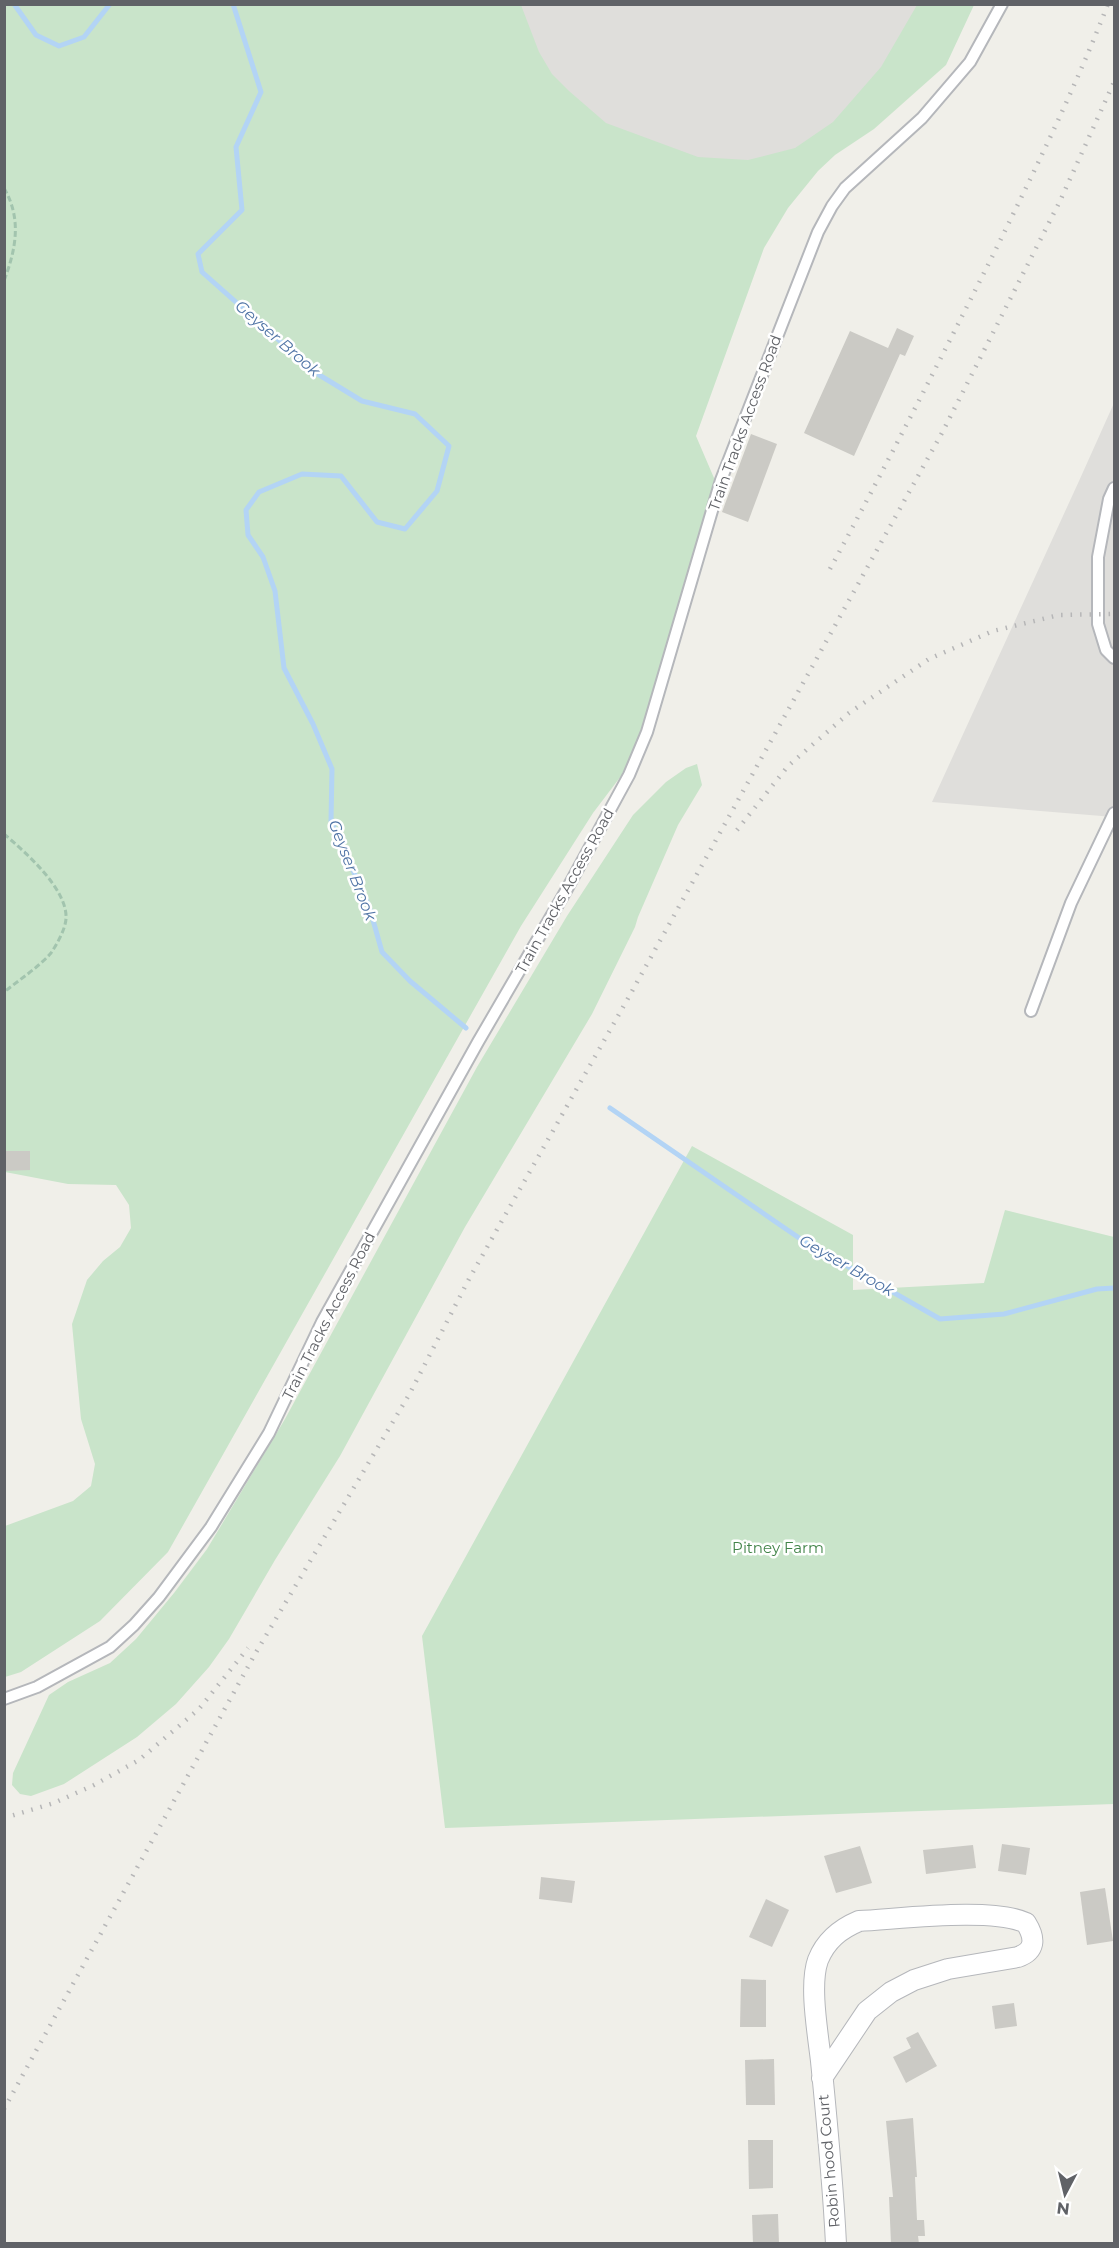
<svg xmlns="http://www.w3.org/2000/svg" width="1119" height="2248" font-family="Montserrat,sans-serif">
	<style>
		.industrial { fill: #dfdedb }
		.green { fill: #c9e4ca }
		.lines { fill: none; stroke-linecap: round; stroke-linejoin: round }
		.stream { stroke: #b3d4f5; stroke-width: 5 }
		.building { fill: #cbcac5 }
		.lane-casing { stroke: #b5b7bb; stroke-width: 14 }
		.street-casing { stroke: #b5b7bb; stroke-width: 22 }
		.path { stroke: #a2c4ae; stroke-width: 3; stroke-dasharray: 6 3; stroke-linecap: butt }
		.lane { stroke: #fff; stroke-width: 10 }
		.street { stroke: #fff; stroke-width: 20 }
		.rail { stroke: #b6b6b7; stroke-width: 4.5; stroke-dasharray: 1.5 8; stroke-linecap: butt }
		.labels { text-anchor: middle; stroke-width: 5; stroke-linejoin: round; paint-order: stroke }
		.street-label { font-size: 15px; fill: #606267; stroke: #fff }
		.park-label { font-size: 15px; fill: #428449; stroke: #fff }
		.water-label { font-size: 16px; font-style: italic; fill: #5175a6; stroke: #fff }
	</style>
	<rect width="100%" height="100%" fill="#f0efe9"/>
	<g class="industrial">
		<path d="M457,5H926L910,42L759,210L485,146Z"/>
		<path d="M1114,403V817L932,802L1079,481Z"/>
	</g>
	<g class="green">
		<path d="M5,5H521L539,52L552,74L569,91L606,123L698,157L748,160L795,148L833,122L881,67L917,5H974L946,65L874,129L835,155L818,171L788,208L764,248L696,436L714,478L713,502L640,751L593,813L521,926L168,1552L100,1621L21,1672L5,1677V1526L73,1501L91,1486L95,1464L81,1419L72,1324L87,1280L103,1261L120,1247L131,1228L129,1205L116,1185L68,1184L5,1172Z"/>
		<path d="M697,764L702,785L678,825L638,917L635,927L592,1014L465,1227L340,1456L275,1560L229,1639L209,1667L176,1704L137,1737L64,1784L31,1796L20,1794L12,1785L13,1773L49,1695L68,1682L110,1663L136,1639L174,1593L207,1549L285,1419L477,1067L567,916L633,815L666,782L686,768Z"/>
		<path d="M692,1146L853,1235V1290L984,1283L1005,1210L1114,1237V1804L445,1828L422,1636Z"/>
	</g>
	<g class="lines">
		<g class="stream">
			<path d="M14,4L36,35L59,46L84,37L110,4"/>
			<path d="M233,4L261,92L236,147L242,210L198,254L202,272L316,373L362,401L415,414L449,446L437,491L405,529L377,522L341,476L302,474L259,492L246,510L248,535L263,557L275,591L284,668L313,724L332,769L331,821L369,906L382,952L410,981L466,1028"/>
			<path d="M610,1108L805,1242L940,1319L1004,1314L1097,1289L1114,1288"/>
		</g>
	</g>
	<g class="building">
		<path d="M897,328L914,336L905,356L900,354L854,456L804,433L850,331L888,348Z"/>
		<path d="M751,434L777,444L748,522L722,512Z"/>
		<path d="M4,1151H30V1170L4,1171Z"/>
		<path d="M1002,1844L1030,1848L1026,1875L998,1871Z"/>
		<path d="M973,1845L976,1868L926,1874L923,1850Z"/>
		<path d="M860,1846L872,1883L836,1893L824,1856Z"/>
		<path d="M541,1877L575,1881L572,1903L539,1899Z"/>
		<path d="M1105,1888L1113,1941L1087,1945L1080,1892Z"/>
		<path d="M766,1899L789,1910L772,1947L749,1937Z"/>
		<path d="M741,1979L766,1980V2027H740Z"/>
		<path d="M1014,2003L1017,2026L995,2029L992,2006Z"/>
		<path d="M918,2032L937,2066L906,2083L893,2057L911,2048L906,2038Z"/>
		<path d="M774,2059L775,2105H746L745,2060Z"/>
		<path d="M913,2118L917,2177H915L917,2220H924L925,2236H918L919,2244H891L889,2197H893L886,2121Z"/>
		<path d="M748,2140H773V2188L749,2189Z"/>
		<path d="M778,2214L779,2244H753L752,2215Z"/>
	</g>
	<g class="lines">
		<g class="lane-casing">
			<g id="lane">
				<path d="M1114,488L1109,499L1098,557V624L1106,650L1114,658"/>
				<path d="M1031,1011L1071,903L1114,813"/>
				<path d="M4,1699L37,1687L110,1647L134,1625L159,1597L211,1527L269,1433L322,1322L478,1042L567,889L629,775L647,732L721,480L818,232L832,206L845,188L922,118L970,62L1002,4"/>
			</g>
		</g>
		<g class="street-casing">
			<path id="street" d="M822,2078L867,2011L891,1992L914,1980L948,1969L1018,1957C1035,1951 1036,1939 1026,1923C993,1907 900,1919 859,1921C840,1929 826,1940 818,1960C809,1985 818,2034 821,2061C827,2122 833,2182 836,2244"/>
		</g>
		<g class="path">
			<path d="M4,188C22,219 16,249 4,281"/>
			<path d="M4,834C25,852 68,889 66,919C65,930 57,944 51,953C39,967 19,980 4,992"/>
		</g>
		<use href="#lane" class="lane"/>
		<use href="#street" class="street"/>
		<g class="rail">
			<path d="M830,569C886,466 939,362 992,257C1033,174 1074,91 1108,4"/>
			<path d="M737,830L788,766L849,713L929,659L993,631L1059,615L1114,614"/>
			<path d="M4,1818L54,1803L94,1785L139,1760L199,1709L248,1648"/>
			<path d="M4,2109L255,1654L410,1393L469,1279L631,993L943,431L1060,201L1114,82"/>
		</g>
	</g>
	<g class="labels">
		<g class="street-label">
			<text transform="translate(745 423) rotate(-70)" y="5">Train Tracks Access Road</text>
			<text transform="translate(565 891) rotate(-61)" y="5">Train Tracks Access Road</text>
			<text transform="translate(329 1316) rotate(-63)" y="5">Train Tracks Access Road</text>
			<text transform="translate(829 2161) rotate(-95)" y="5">Robin hood Court</text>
		</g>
		<g class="park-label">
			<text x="778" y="1553">Pitney Farm</text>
		</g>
		<g class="water-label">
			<text transform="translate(278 338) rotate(41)" y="6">Geyser Brook</text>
			<text transform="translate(353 870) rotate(69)" y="6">Geyser Brook</text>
			<text transform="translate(847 1265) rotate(30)" y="6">Geyser Brook</text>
		</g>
	</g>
	<rect width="1119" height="2248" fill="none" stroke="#606267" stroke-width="12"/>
	<g transform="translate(1065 2194) rotate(187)" stroke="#ffffff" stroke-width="4.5" paint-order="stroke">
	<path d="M0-4.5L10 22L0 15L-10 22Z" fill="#606267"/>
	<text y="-9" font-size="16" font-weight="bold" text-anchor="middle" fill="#606267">N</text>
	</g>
</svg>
